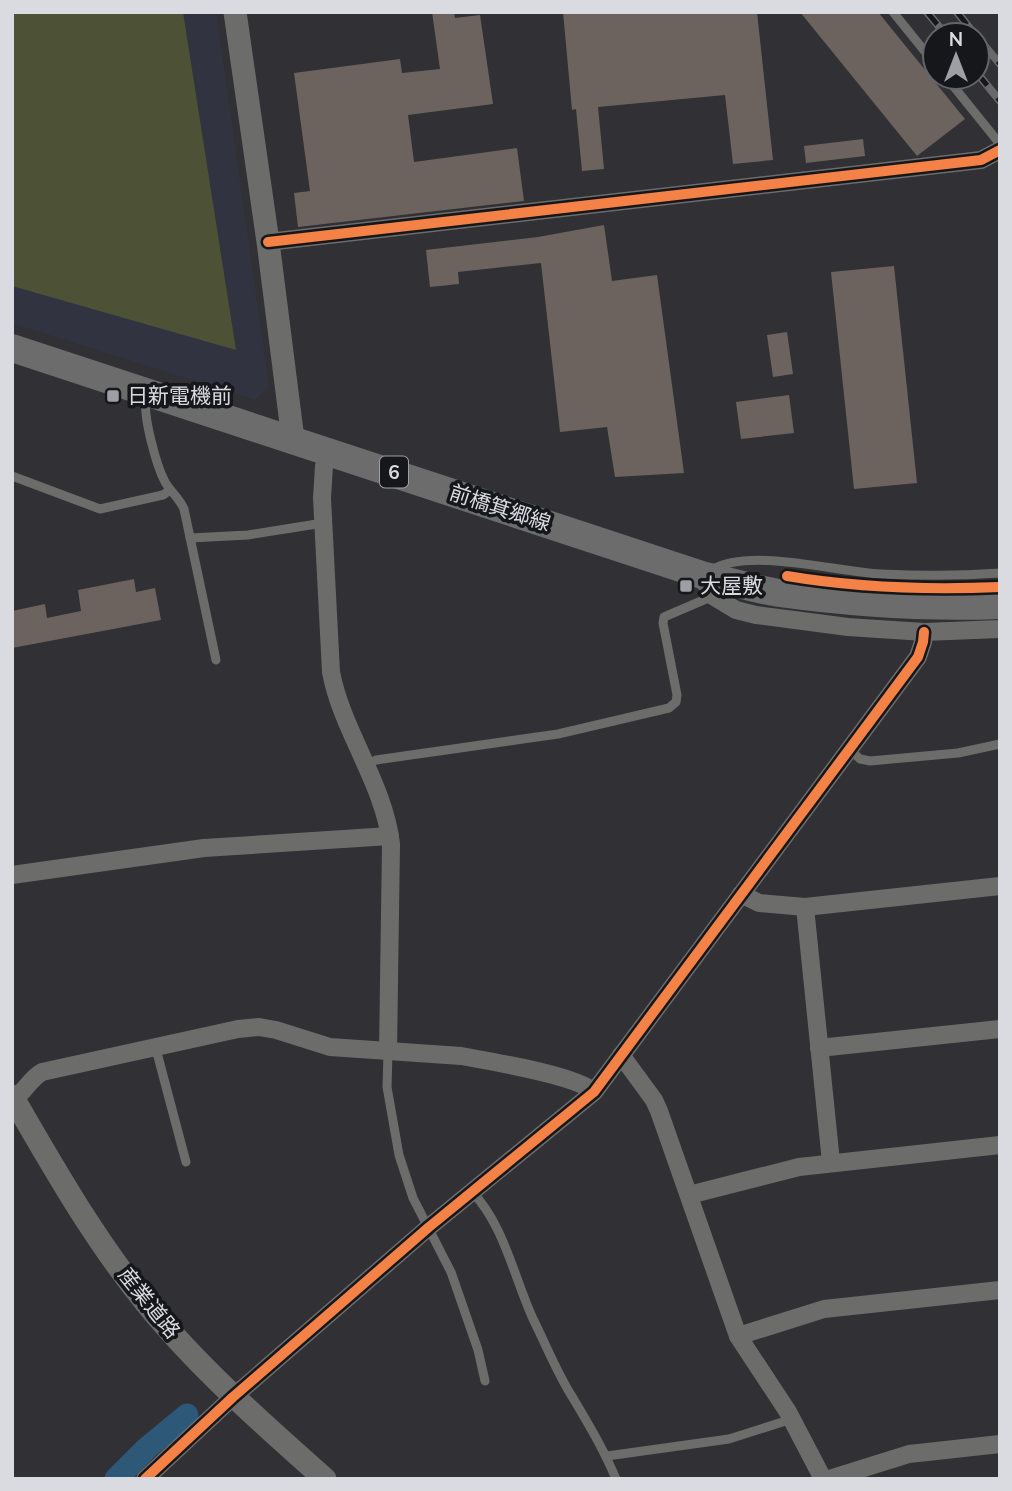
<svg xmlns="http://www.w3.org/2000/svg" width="1012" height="1491" font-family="Mulish,'Noto Sans JP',sans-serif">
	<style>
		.built { fill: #313341 }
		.green { fill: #4d5136 }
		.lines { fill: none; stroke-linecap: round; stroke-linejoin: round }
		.canal { stroke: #2e5878; stroke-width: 23 }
		.building { fill: #6c635e }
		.service { stroke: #6c6c6b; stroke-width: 9 }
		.minor { stroke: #6c6c6b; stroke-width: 18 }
		.tertiary { stroke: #6c6c6b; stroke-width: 23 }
		.primary { stroke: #6c6c6c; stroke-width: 28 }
		.rail-casing { stroke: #69696b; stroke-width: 8 }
		.rail { stroke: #16171b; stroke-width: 5; stroke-dasharray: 16; stroke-linecap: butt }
		.cycleway-casing { stroke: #16171b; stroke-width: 15 }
		.cycleway { stroke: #f48246; stroke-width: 10 }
		.poi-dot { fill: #9e9fa5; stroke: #16171b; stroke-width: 2.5 }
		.labels { text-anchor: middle; stroke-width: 7; stroke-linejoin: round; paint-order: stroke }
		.shield { fill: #16171b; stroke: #9ea0a6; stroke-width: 2 }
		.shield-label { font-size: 19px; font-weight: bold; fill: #d9dbe1 }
		.poi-label { font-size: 21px; fill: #d9dbe1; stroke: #16171b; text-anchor: start }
		.street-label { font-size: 21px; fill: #d9dbe1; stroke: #16171b }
	</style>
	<rect width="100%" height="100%" fill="#303035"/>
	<path class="built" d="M12,12H216L269,386L255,400L12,323Z"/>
	<path class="green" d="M12,12H183L236,350L12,286Z"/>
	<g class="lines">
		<path class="canal" d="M116,1479L147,1448L187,1415"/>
	</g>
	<g class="building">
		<path d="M432,12H454L455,18L480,15L493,104L408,115L414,162L517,148L524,201L298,227L294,193L310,191L294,73L400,59L402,73L440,69Z"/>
		<path d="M563,12H757L773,160L733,164L725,95L598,107L604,169L582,171L576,109L572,110Z"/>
		<path d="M800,12H878L965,119L917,156Z"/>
		<path d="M863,139L865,156L806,163L804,146Z"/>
		<path d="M604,225L612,281L657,275L684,473L615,477L607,427L560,432L541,263L458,272L459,284L430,287L426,250L538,237Z"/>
		<path d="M894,266L917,483L854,489L831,272Z"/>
		<path d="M787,332L793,374L773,377L767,335Z"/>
		<path d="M789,395L794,433L741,439L736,402Z"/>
		<path d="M134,579L136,592L155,588L161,620L12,648V611L45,604L47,618L81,611L78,590Z"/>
	</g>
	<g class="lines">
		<g class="service">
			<path d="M893,12L935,64"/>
			<path d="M946,77L1000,144"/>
			<path d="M147,397C141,412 157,467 165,482C171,492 180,499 184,509L216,660"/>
			<path d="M12,476L100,509L163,495L170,490"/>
			<path d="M190,538L248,535L323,523"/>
			<path d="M712,570C749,547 837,572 881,574C921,576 960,576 1000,573"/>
			<path d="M849,749L860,759L870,761L958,753L1000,744"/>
			<path d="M366,765L376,760L558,734L669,708L676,702L677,695L663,623L664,617L713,596"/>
			<path d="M156,1049L186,1162"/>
			<path d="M388,1052L387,1087L399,1155L413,1198L451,1272L478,1350L485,1381"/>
			<path d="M472,1192C504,1224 515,1281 534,1321C547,1347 558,1375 573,1398C589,1425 604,1450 616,1479"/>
			<path d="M607,1456L729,1439L792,1419"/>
		</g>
		<g class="minor">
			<path d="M268,242L981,160L1000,150"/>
			<path d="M329,451L324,466L322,498L331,672C342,731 384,783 391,844L388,1052"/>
			<path d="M705,576L707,586L713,596L736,610L756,615L848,627L924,632L1000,629"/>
			<path d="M12,875L204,848L390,836"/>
			<path d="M741,894L759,903L805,907L1000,886"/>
			<path d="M805,907L831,1162"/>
			<path d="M819,1048L1000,1029"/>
			<path d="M621,1055L654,1100L659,1111L738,1336L788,1412L823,1479"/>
			<path d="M14,1099C25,1091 30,1079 42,1072L238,1029L259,1027L276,1030L330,1047L461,1056C488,1061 577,1075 594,1092"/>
			<path d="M689,1195L799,1167L1000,1145"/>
			<path d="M738,1336L824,1309L1000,1290"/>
			<path d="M145,1479L233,1397L429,1227L594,1092L918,657L923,642L924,632"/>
			<path d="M829,1479L909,1454L1000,1444"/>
		</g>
		<g class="tertiary">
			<path d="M235,12L268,242L293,439"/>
			<path d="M12,1096C53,1167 94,1239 146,1303C199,1368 262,1423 325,1479"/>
		</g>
		<path class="primary" d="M12,348L705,576C729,581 754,589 779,593C852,603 926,608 1000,605"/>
		<g class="rail-casing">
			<g id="rail">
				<path d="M927,12L946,35"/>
				<path d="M957,12L975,35"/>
				<path d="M977,37L1000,64"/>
				<path d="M977,73L1000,101"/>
			</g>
		</g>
		<use href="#rail" class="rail"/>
		<g class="cycleway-casing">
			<g id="cycleway">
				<path d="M268,242L981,160L1000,150"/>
				<path d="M787,576C858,588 928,590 1000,587"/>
				<path d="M145,1479L233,1397L429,1227L594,1092L918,657L923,642L924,632"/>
			</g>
		</g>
		<use href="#cycleway" class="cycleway"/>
	</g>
	<g class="poi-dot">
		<rect x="106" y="389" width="14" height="14" rx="3.5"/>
		<rect x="679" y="579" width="14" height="14" rx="3.5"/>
	</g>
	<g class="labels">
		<rect class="shield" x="380" y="456.5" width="28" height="31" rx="5"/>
		<g class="shield-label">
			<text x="394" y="479">6</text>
		</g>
		<g class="poi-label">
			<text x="127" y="403">日新電機前</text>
			<text x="700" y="593">大屋敷</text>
		</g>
		<g class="street-label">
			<text transform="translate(500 508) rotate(18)" y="7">前橋箕郷線</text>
			<text transform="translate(149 1303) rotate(51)" y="7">産業道路</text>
		</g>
	</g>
	<rect width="1012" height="1491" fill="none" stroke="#d9dbe1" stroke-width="28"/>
	<g transform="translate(956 56)"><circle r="33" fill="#16171b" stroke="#64656a" stroke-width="2"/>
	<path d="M0-5L12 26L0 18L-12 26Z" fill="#9e9fa5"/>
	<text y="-10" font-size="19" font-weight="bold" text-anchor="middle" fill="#d9dbe1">N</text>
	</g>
</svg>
